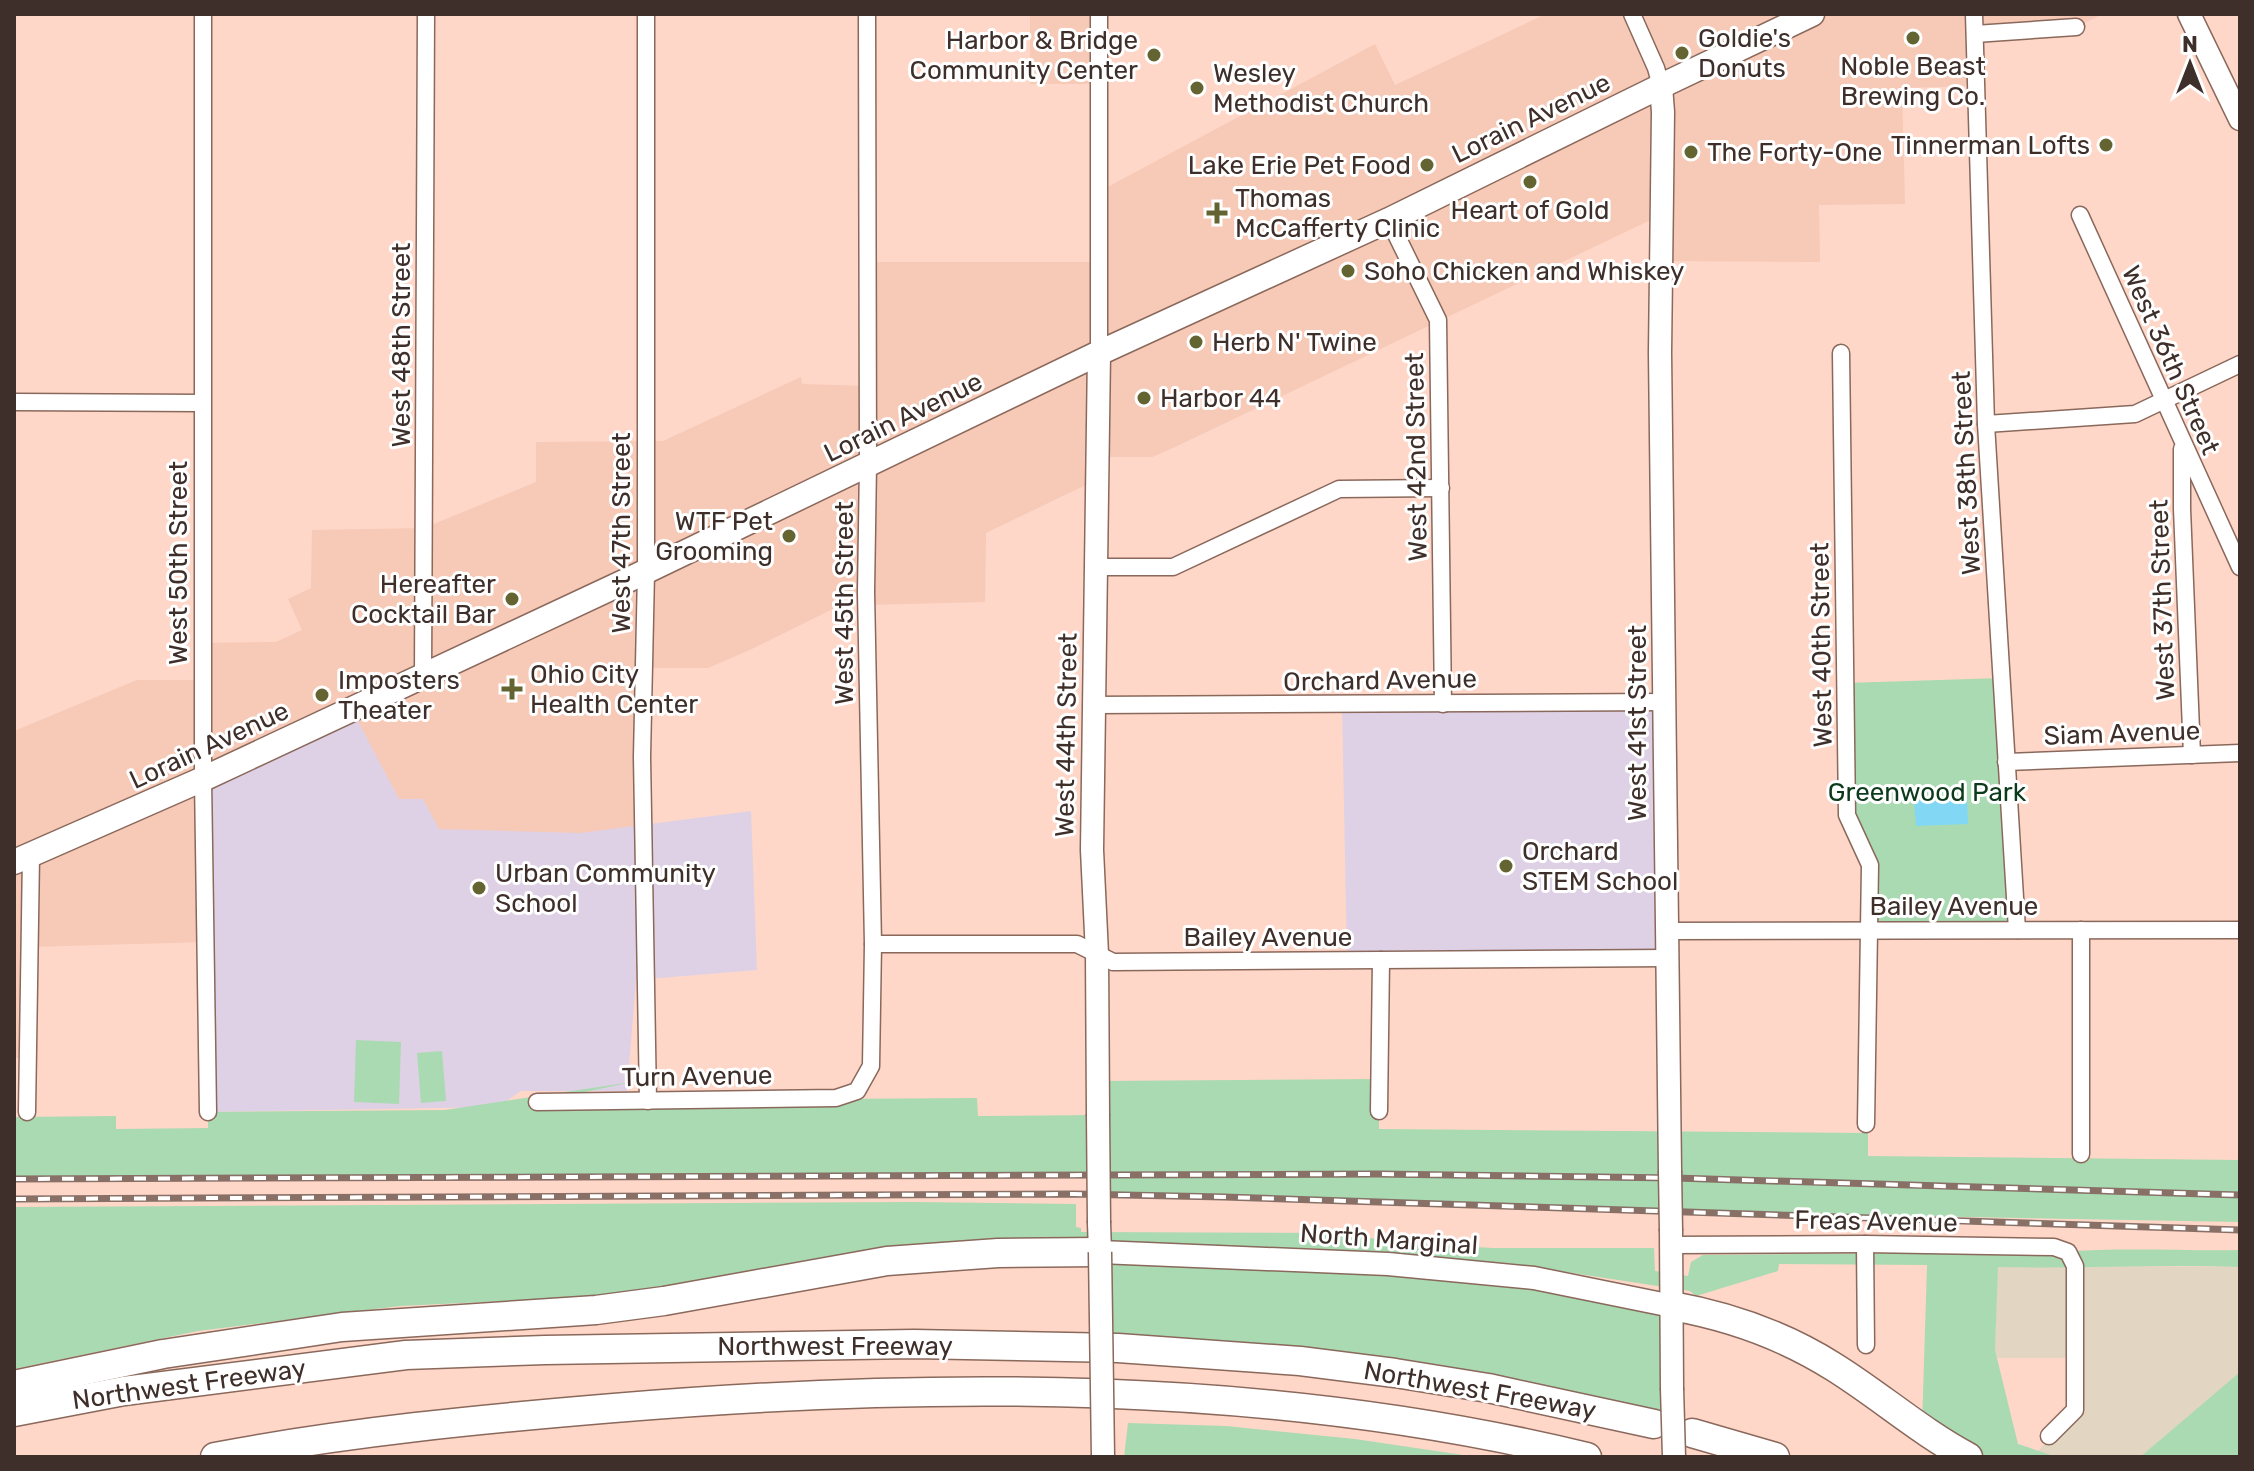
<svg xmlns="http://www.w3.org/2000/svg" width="2254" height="1471" font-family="Rubik,sans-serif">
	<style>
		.built { fill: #f7c9b7 }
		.industrial { fill: #e2d5c2 }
		.education { fill: #dfd1e5 }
		.green { fill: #aadab2 }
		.water { fill: #81d7f4 }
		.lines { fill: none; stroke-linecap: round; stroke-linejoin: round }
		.street-casing { stroke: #8a685b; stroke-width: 19 }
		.secondary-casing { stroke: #8a685b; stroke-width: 25 }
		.primary-casing { stroke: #8a685b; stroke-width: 27 }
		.highway-casing { stroke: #8a685b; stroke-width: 31 }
		.street { stroke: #fff; stroke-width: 16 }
		.secondary { stroke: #fff; stroke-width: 22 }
		.primary { stroke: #fff; stroke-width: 24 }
		.highway { stroke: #fff; stroke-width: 28 }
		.rail-casing { stroke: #887067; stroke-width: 7 }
		.rail { stroke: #fff; stroke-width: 4; stroke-dasharray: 12; stroke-linecap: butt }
		.secondary-bridge-casing { stroke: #8a685b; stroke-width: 25; stroke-linecap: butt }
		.secondary-bridge { stroke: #fff; stroke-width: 22 }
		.poi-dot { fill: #636431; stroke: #fff; stroke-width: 3 }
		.labels { text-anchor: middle; stroke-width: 6; stroke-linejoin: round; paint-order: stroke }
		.poi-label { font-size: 26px; fill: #3e2f2a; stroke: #fff; text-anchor: start }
		.street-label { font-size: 26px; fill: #3e2f2a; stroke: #fff }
		.park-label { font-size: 26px; fill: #0d3a1b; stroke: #fff }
	</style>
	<rect width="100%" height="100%" fill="#fed7c8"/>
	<g class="built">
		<rect x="1030" y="14" width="69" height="70"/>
		<path d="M1546,14H2103L2076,27L1975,34L1976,86L1902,88L1905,204L1819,205L1820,262L1662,261L1661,215L1175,447L1152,457H1097L1096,480L986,533L985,602L866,605L865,593L754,648L708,668H644L643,836L205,942L30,947L28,1058H14V731L137,680H202L203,643L276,642L302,630L288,599L311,588L312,530L424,528L536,482V442L663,441L801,377L802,384L867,386L868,262H1099L1100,191L1375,44L1395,85Z"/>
	</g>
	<path class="industrial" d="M1998,1246L2088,1266L2240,1267V1372L2140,1457H2057L2038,1451L2075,1410L2074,1358H1997L1995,1350Z"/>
	<g class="education">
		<path d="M1666,702L1667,958L1347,960L1342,705Z"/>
		<path d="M352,710L399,799H423L439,829L580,833L751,811L757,970L636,980L627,1091H521L498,1107L208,1112L203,779Z"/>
	</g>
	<g class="green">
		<path d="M2001,678L2017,930H1871L1870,865L1847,815L1846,683Z"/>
		<path d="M356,1040L401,1042L399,1104L354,1102Z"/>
		<path d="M442,1051L446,1101L421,1103L417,1053Z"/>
		<path d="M1379,1079V1129L1868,1133V1156L2240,1160V1222L1702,1212L1099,1195L1098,1175L14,1179V1117L116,1116V1129L208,1128V1112L445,1110L632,1082L543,1101L977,1098L978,1116L1097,1115V1081Z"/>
		<path d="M913,1202L1076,1204V1227L1081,1228V1232L1337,1233L1405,1243L1493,1248H1654L1655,1271L1688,1276L1691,1262L1703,1255L2062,1252C2121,1247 2180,1251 2240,1250V1267C2159,1264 2079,1269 1998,1267L1995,1350L2018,1444L2057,1457H1968L1922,1427L1927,1265L1779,1264L1778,1271L1696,1296L1690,1291L1507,1263L1411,1259L1312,1248L891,1246L699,1283L587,1297L400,1306L198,1331L14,1369V1207Z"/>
		<path d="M1100,1252L1388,1264L1672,1306L1673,1430L1609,1414L1101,1347Z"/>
		<path d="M2240,1372V1457H2140Z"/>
		<path d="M1128,1423L1226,1426L1355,1439L1477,1457H1124Z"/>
	</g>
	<path class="water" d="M1967,798L1968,824L1916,826L1914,800Z"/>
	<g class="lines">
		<g class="street-casing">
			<g id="street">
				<path d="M203,14V779L208,1112"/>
				<path d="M646,14V572L642,757L648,1101"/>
				<path d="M1632,14L1656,68L1661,86"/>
				<path d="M1974,14L1986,424L2017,930"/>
				<path d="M1975,34L2076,27"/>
				<path d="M2080,215L2240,567"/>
				<path d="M1389,220L1438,320L1443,704"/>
				<path d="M1099,353V14"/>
				<path d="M1841,353L1847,815L1870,865L1866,1124"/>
				<path d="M14,402L202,403"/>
				<path d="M1986,424L2135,414L2240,364"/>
				<path d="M2182,449V509L2192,755"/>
				<path d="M1096,567H1173L1339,489L1441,488"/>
				<path d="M423,676L426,14"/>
				<path d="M1094,705L1666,702"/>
				<path d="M2006,762L2240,753"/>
				<path d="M2081,930V1154"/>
				<path d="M1667,931L2240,930"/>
				<path d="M873,944H1077L1113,962L1667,958"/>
				<path d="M537,1102L836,1098L857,1091L871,1066L873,944L866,592L868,464L867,14"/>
				<path d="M1379,1111L1381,960"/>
				<path d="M27,1112L31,856"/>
				<path d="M1865,1244L1866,1345"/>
				<path d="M1671,1245L1865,1244L2054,1247L2068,1252L2075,1266V1410L2049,1436"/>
			</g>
		</g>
		<g class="secondary-casing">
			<g id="secondary">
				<path d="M2189,14L2240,119"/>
				<path d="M1661,86L1663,112L1660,353L1670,1171"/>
				<path d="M1098,1114L1097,954L1092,850L1099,353"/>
				<path d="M1099,1223L1100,1252L1388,1264L1534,1278L1672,1306"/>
				<path d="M1671,1231L1672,1388"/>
			</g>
		</g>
		<g class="primary-casing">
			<path id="primary" d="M14,862L203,779L628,580L1099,353L1389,220L1661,86L1812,14"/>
		</g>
		<g class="highway-casing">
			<g id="highway">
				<path d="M1672,1306C1728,1316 1785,1336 1834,1367C1879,1395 1921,1432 1968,1457"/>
				<path d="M14,1385L163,1354L342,1327L596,1310L664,1301L887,1261L998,1253L1100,1252"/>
				<path d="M14,1412L124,1391L406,1355L545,1350L914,1344L1118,1348L1300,1361L1395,1373L1488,1388L1654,1424"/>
				<path d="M1692,1433L1775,1457"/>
				<path d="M215,1457C347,1432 481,1419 614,1408C937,1381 1270,1380 1587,1457"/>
			</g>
		</g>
		<use href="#street" class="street"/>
		<use href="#secondary" class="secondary"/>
		<use href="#primary" class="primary"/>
		<use href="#highway" class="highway"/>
		<g class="rail-casing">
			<g id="rail">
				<path d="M14,1179L1377,1174L1675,1178L2240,1195"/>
				<path d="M14,1199L1074,1194L1224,1197L2240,1230"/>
			</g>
		</g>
		<use href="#rail" class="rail"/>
		<g class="secondary-bridge-casing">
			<g id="secondary-bridge">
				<path d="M1098,1114L1099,1223"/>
				<path d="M1670,1171L1671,1231"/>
				<path d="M1100,1252L1103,1457"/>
				<path d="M1672,1388L1674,1457"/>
			</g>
		</g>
		<use href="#secondary-bridge" class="secondary-bridge"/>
	</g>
	<g class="poi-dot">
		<circle cx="1913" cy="38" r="8"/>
		<circle cx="1682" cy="53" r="8"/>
		<circle cx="1154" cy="55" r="8"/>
		<circle cx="1197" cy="88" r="8"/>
		<circle cx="2106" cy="145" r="8"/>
		<circle cx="1691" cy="152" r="8"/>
		<circle cx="1427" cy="165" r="8"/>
		<circle cx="1530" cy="182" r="8"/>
		<path d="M1213 201h8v8h8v8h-8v8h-8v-8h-8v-8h8z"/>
		<circle cx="1348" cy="271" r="8"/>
		<circle cx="1196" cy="342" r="8"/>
		<circle cx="1144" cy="398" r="8"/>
		<circle cx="789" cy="536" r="8"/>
		<circle cx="512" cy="599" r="8"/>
		<path d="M508 677h8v8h8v8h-8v8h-8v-8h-8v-8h8z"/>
		<circle cx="322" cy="695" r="8"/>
		<circle cx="1506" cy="866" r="8"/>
		<circle cx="479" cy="888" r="8"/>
	</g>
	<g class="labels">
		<g class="poi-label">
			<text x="1698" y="47">Goldie's<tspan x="1698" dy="30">Donuts</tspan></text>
			<text x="1138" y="49" text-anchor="end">Harbor &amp; Bridge<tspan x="1138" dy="30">Community Center</tspan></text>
			<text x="1913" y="75" text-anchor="middle">Noble Beast<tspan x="1913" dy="30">Brewing Co.</tspan></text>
			<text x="1213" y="82">Wesley<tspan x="1213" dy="30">Methodist Church</tspan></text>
			<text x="2090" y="154" text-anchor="end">Tinnerman Lofts</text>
			<text x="1707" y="161">The Forty-One</text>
			<text x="1411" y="174" text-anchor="end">Lake Erie Pet Food</text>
			<text x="1235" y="207">Thomas<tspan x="1235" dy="30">McCafferty Clinic</tspan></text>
			<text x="1530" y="219" text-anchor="middle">Heart of Gold</text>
			<text x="1364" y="280">Soho Chicken and Whiskey</text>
			<text x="1212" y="351">Herb N' Twine</text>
			<text x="1160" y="407">Harbor 44</text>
			<text x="773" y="530" text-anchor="end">WTF Pet<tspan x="773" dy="30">Grooming</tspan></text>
			<text x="496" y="593" text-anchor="end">Hereafter<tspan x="496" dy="30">Cocktail Bar</tspan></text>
			<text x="530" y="683">Ohio City<tspan x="530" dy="30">Health Center</tspan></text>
			<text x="338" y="689">Imposters<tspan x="338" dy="30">Theater</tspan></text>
			<text x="1522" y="860">Orchard<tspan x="1522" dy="30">STEM School</tspan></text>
			<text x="495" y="882">Urban Community<tspan x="495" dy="30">School</tspan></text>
		</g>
		<g class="street-label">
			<text transform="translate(1531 118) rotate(-26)" y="9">Lorain Avenue</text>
			<text transform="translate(401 345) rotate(-90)" y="9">West 48th Street</text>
			<text transform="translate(2171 360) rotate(66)" y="9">West 36th Street</text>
			<text transform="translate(903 417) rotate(-26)" y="9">Lorain Avenue</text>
			<text transform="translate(1416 457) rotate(-91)" y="9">West 42nd Street</text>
			<text transform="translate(1966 473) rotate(-93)" y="9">West 38th Street</text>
			<text transform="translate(621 533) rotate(-90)" y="9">West 47th Street</text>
			<text transform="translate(178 563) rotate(-90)" y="9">West 50th Street</text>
			<text transform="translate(2162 600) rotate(-92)" y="9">West 37th Street</text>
			<text transform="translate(844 603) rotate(-90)" y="9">West 45th Street</text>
			<text transform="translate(1821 645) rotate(-91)" y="9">West 40th Street</text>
			<text transform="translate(1380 680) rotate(-1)" y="9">Orchard Avenue</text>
			<text transform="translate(1637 723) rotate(-90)" y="9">West 41st Street</text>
			<text transform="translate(2122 733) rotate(-2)" y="9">Siam Avenue</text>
			<text transform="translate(1066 735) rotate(-89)" y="9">West 44th Street</text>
			<text transform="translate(209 745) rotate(-25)" y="9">Lorain Avenue</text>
			<text x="1954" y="915">Bailey Avenue</text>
			<text x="1268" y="946">Bailey Avenue</text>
			<text transform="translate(697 1076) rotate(-1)" y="9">Turn Avenue</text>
			<text transform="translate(1876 1221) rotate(1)" y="9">Freas Avenue</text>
			<text transform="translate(1389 1239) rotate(4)" y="9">North Marginal</text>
			<text x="835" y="1355">Northwest Freeway</text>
			<text transform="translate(189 1384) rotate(-8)" y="9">Northwest Freeway</text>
			<text transform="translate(1480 1390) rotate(10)" y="9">Northwest Freeway</text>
		</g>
		<g class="park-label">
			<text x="1927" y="801">Greenwood Park</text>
		</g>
	</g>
	<rect width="2254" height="1471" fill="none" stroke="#3e2f2a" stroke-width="32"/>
	<g transform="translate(2190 64)" stroke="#ffffff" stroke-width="6" paint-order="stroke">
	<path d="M0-6L14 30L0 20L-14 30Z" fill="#3e2f2a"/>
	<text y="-12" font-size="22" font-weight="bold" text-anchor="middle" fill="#3e2f2a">N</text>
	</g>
</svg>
